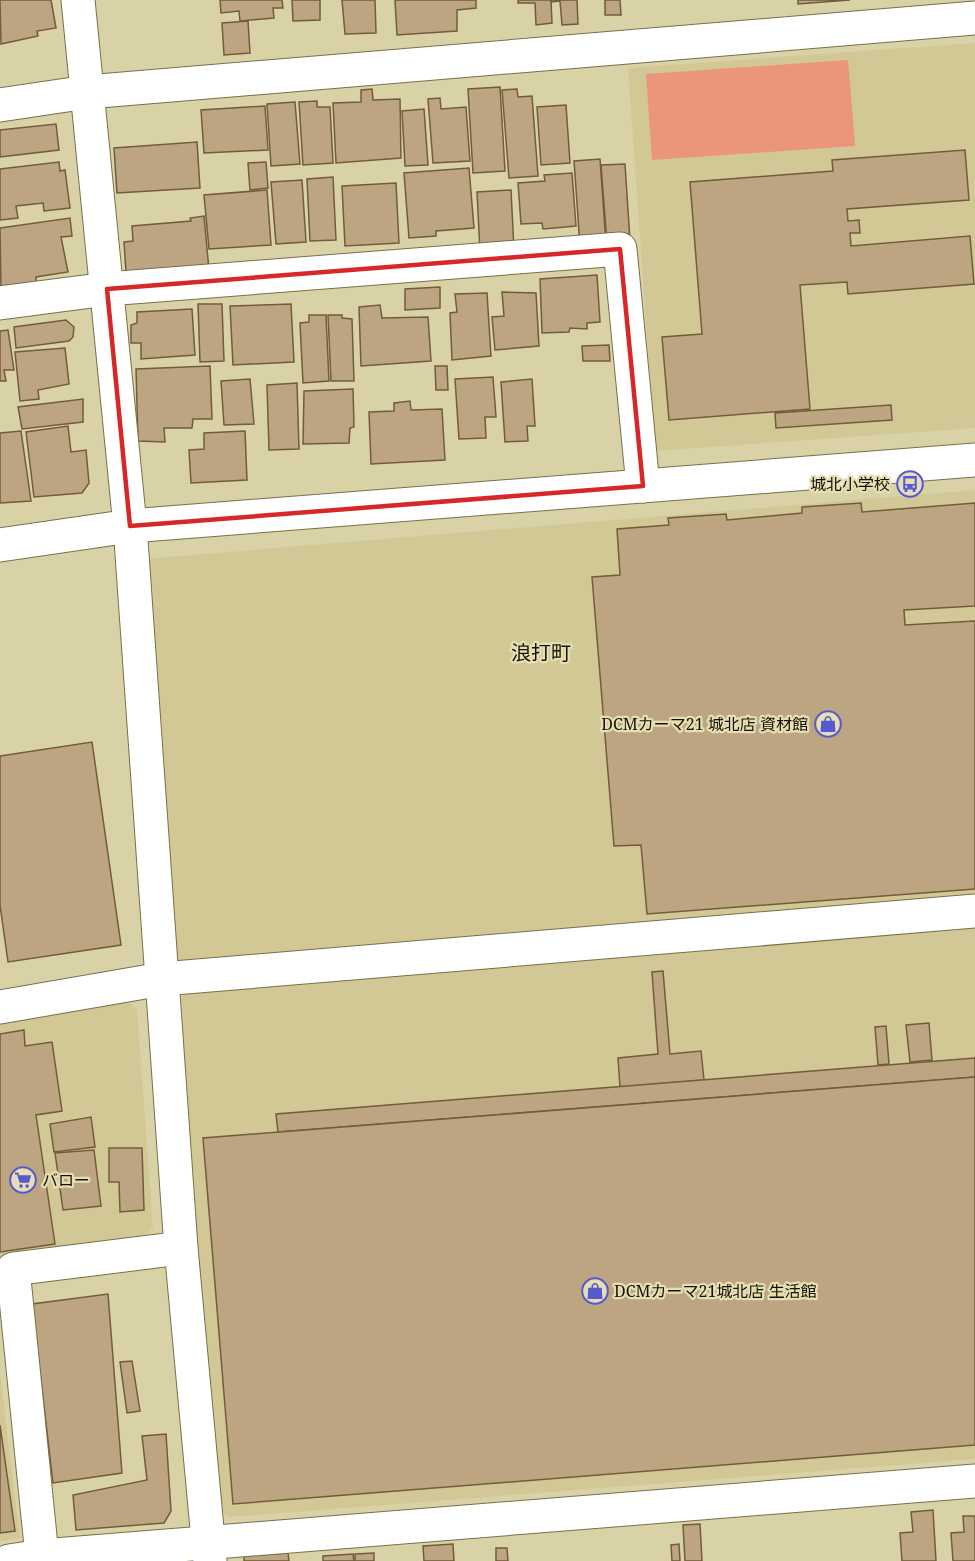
<svg xmlns="http://www.w3.org/2000/svg" width="975" height="1561" font-family="'Noto Serif','Noto Sans JP',serif">
	<style>
		.built { fill: #d2c896 }
		.green { fill: #eb967c }
		.building { fill: #bda581; stroke: #725c3a; stroke-width: 1.5 }
		.lines { fill: none; stroke-linecap: round; stroke-linejoin: round }
		.minor-casing { stroke: #787049; stroke-width: 35 }
		.minor { stroke: #fff; stroke-width: 33 }
		.marked { fill: none; stroke: #d62828; stroke-width: 4.5; stroke-linejoin: round }
		.labels { text-anchor: middle; stroke-width: 4.5; stroke-linejoin: round; paint-order: stroke }
		.poi-label { font-size: 16px; fill: #151204; stroke: #e7dfb4; text-anchor: end }
		.quarter-label { font-size: 20px; fill: #151204; stroke: #e7dfb4 }
	</style>
	<rect width="100%" height="100%" fill="#dad2a7"/>
	<g class="built">
		<path d="M975,43V428L655,451L628,68Z"/>
		<path d="M975,490V894L514,942L175,964L132,560Z"/>
		<path d="M975,928V1459L230,1517L217,1508L177,1001L189,989Z"/>
		<path d="M121,997L137,1009L153,1228L142,1238L0,1257V1019Z"/>
		<path d="M0,1373L20,1538L0,1541Z"/>
	</g>
	<path class="green" d="M848,60L855,146L652,160L646,74Z"/>
	<g class="building">
		<path d="M0,0H51L56,28L37,31L38,36L1,44Z"/>
		<path d="M220,0H282L283,8H273L274,18L240,21L239,11L221,13Z"/>
		<path d="M292,0H320V20L293,21Z"/>
		<path d="M342,0H375L376,33L345,34Z"/>
		<path d="M395,0H476V8L457,10V31L397,35Z"/>
		<path d="M518,0H551L552,23L536,25L535,3H518Z"/>
		<path d="M551,0H577L578,24L562,25L560,1L551,2Z"/>
		<path d="M605,0H620L621,15H605Z"/>
		<path d="M798,0H850L798,4Z"/>
		<path d="M248,21L250,53L224,55L222,23Z"/>
		<path d="M500,87L505,171L473,173L468,89Z"/>
		<path d="M372,89L373,100L400,99L401,158L336,163L333,103L361,102V90Z"/>
		<path d="M517,89L518,97L532,96L538,176L509,178L502,90Z"/>
		<path d="M440,98L441,109L466,107L470,161L433,163L428,99Z"/>
		<path d="M317,101V107H330L333,163L303,165L299,102Z"/>
		<path d="M295,102L300,164L271,166L267,104Z"/>
		<path d="M566,105L570,163L541,165L537,107Z"/>
		<path d="M265,106L268,150L204,153L201,110Z"/>
		<path d="M424,109L428,165L405,166L402,111Z"/>
		<path d="M56,124L59,150L0,157V130Z"/>
		<path d="M197,142L200,188L117,193L114,148Z"/>
		<path d="M965,150L969,200L847,209L848,221L859,220L860,233H850L851,246L970,236L974,284L848,294L847,282L800,285L810,409L669,420L662,337L702,334L690,182L833,171L832,160Z"/>
		<path d="M600,159L606,244L580,246L574,161Z"/>
		<path d="M59,162L60,171L65,170L70,208L44,211L43,203L16,206L18,218L0,220V169Z"/>
		<path d="M266,162L268,188L250,190L248,163Z"/>
		<path d="M625,164L630,241L607,243L601,165Z"/>
		<path d="M469,168L474,228L436,231V236L409,238L404,173Z"/>
		<path d="M572,173L576,226L543,229L542,223L521,224L518,183L545,181L544,175Z"/>
		<path d="M333,177L336,240L310,241L307,179Z"/>
		<path d="M302,180L306,242L276,244L271,182Z"/>
		<path d="M396,183L399,243L345,246L342,186Z"/>
		<path d="M267,190L271,245L209,249L204,195Z"/>
		<path d="M511,190L514,250L480,252L477,192Z"/>
		<path d="M204,216L209,270L126,272L124,242L133,241L132,226L191,221L190,218Z"/>
		<path d="M70,218L72,236L61,237L68,272L36,277V285L1,290L0,228Z"/>
		<path d="M597,275L600,322L587,323V329L570,328L569,332L542,333L540,279Z"/>
		<path d="M440,287V308L405,310V289Z"/>
		<path d="M502,292L536,293L539,346L495,350L492,317L504,316Z"/>
		<path d="M487,293L491,356L452,360L450,313L457,312L455,294Z"/>
		<path d="M198,304H222L224,361L200,362Z"/>
		<path d="M291,304L294,362L233,365L230,306Z"/>
		<path d="M380,305L382,318L428,317L431,361L361,366L359,307Z"/>
		<path d="M192,309L195,355L141,359V343H131V325L137,323V312Z"/>
		<path d="M309,315H326L329,381L303,383L300,323L309,322Z"/>
		<path d="M328,315H342V318L352,319L354,381H331Z"/>
		<path d="M66,320L74,327L73,337L69,341L16,348L14,327Z"/>
		<path d="M8,330L14,370H4L6,381H0V331Z"/>
		<path d="M609,345L610,361H583L582,346Z"/>
		<path d="M65,348L69,384L38,390L39,399L20,401L15,352Z"/>
		<path d="M210,366L212,419H193L192,428H164L165,442L138,441L136,369Z"/>
		<path d="M435,366H447L448,390H436Z"/>
		<path d="M493,377L496,417H485L486,438L459,439L455,379Z"/>
		<path d="M250,379L254,424L224,425L221,381Z"/>
		<path d="M532,379L535,426H527L528,441L505,442L501,382Z"/>
		<path d="M297,383L299,449L269,450L267,385Z"/>
		<path d="M353,389L354,427L350,428L349,443L303,444L304,391Z"/>
		<path d="M83,399V422L22,429L18,407Z"/>
		<path d="M410,401L411,410L442,409L445,460L371,464L369,412L394,411V403Z"/>
		<path d="M891,405L892,420L776,428L775,413Z"/>
		<path d="M68,426L71,452L86,450L89,483L82,493L34,497L26,432Z"/>
		<path d="M21,431L31,501L0,503V433Z"/>
		<path d="M245,431L247,480L191,483L189,450L204,449V433Z"/>
		<path d="M861,503L862,512L975,503V606L904,610L905,625L975,621V889L647,914L641,845L614,846L592,577L620,575L617,529L669,525L668,518L726,514L727,520L802,513V507Z"/>
		<path d="M92,742L121,945L8,962L0,905V756Z"/>
		<path d="M663,971L670,1054L701,1051L704,1080L620,1087L618,1058L658,1054L652,972Z"/>
		<path d="M929,1023L932,1060L910,1062L906,1025Z"/>
		<path d="M886,1026L889,1064L878,1065L875,1027Z"/>
		<path d="M24,1030L25,1046L52,1042L62,1111L36,1115L55,1244L0,1252V1034Z"/>
		<path d="M975,1058V1077L278,1132L276,1114Z"/>
		<path d="M975,1077V1445L233,1504L203,1138Z"/>
		<path d="M91,1117L95,1147L54,1152L50,1124Z"/>
		<path d="M109,1148H142L144,1210L120,1212L119,1182H109Z"/>
		<path d="M94,1150L101,1206L63,1210L55,1153Z"/>
		<path d="M108,1294L122,1473L53,1483L32,1304Z"/>
		<path d="M132,1361L140,1411L127,1413L120,1362Z"/>
		<path d="M0,1425L15,1531L0,1533Z"/>
		<path d="M166,1434L171,1511L164,1523L76,1530L73,1495L147,1480L142,1436Z"/>
		<path d="M933,1510L936,1561H902L900,1533L913,1532L911,1512Z"/>
		<path d="M963,1516H975V1561H953L951,1533L964,1532Z"/>
		<path d="M700,1524L702,1561H685L683,1525Z"/>
		<path d="M453,1544L454,1561H424L423,1546Z"/>
		<path d="M679,1544L680,1561H672L671,1545Z"/>
		<path d="M496,1548H507L508,1561H496Z"/>
		<path d="M288,1553L289,1561H244V1556Z"/>
		<path d="M374,1553V1561H355V1554Z"/>
		<path d="M353,1554L354,1561H323V1556Z"/>
	</g>
	<g class="lines">
		<g class="minor-casing">
			<g id="minor">
				<path d="M78,0L130,526L181,1248L210,1561"/>
				<path d="M0,105L87,92L975,18"/>
				<path d="M0,303L107,289L620,249L643,486"/>
				<path d="M0,545L130,526L975,460"/>
				<path d="M0,1007L162,979L975,911"/>
				<path d="M42,1556L13,1269L181,1248"/>
				<path d="M9,1561L42,1556L975,1481"/>
			</g>
		</g>
		<use href="#minor" class="minor"/>
	</g>
	<path class="marked" d="M620,249L643,486L130,526L107,289Z"/>
	<defs>
		<g id="bus-ring" transform="scale(1.35)"><circle r="9.5" fill="#e7dfb4" stroke="#5759d0" stroke-width="1.5"/><path d="M-5-6H5V4H4V6H2V4H-2V6H-4V4H-5ZM-3.5-4V0h7V-4ZM-3.5 1.2v1.5H-2V1.2ZM2 1.2v1.5H3.5V1.2Z" fill="#5759d0"/></g>
		<g id="shop-ring" transform="scale(1.35)"><circle r="9.5" fill="#e7dfb4" stroke="#5759d0" stroke-width="1.5"/><path d="M-5-2.5h2.3a2.7 3.5 0 0 1 5.4 0H5L5.5 6h-11ZM-1.5-2.5h3a1.5 2.3 0 0 0-3 0Z" fill="#5759d0"/></g>
		<g id="supermarket-ring" transform="scale(1.35)"><circle r="9.5" fill="#e7dfb4" stroke="#5759d0" stroke-width="1.5"/><path d="M-6-5.5h2.5l.6 2H6L4.5 2H-2.5L-4.4-4H-6ZM-1.5 3.2a1.3 1.3 0 1 0 .1 0ZM3 3.2a1.3 1.3 0 1 0 .1 0Z" fill="#5759d0"/></g>
	</defs>
	<g fill-rule="evenodd">
		<use href="#bus-ring" x="910" y="484"/>
		<use href="#shop-ring" x="828" y="724"/>
		<use href="#supermarket-ring" x="23" y="1180"/>
		<use href="#shop-ring" x="595" y="1291"/>
	</g>
	<g class="labels">
		<g class="poi-label">
			<text x="890" y="490">城北小学校</text>
			<text x="808" y="730">DCMカーマ21 城北店 資材館</text>
			<text x="42" y="1186" text-anchor="start">バロー</text>
			<text x="614" y="1297" text-anchor="start">DCMカーマ21城北店 生活館</text>
		</g>
		<g class="quarter-label">
			<text x="541" y="660">浪打町</text>
		</g>
	</g>
</svg>
